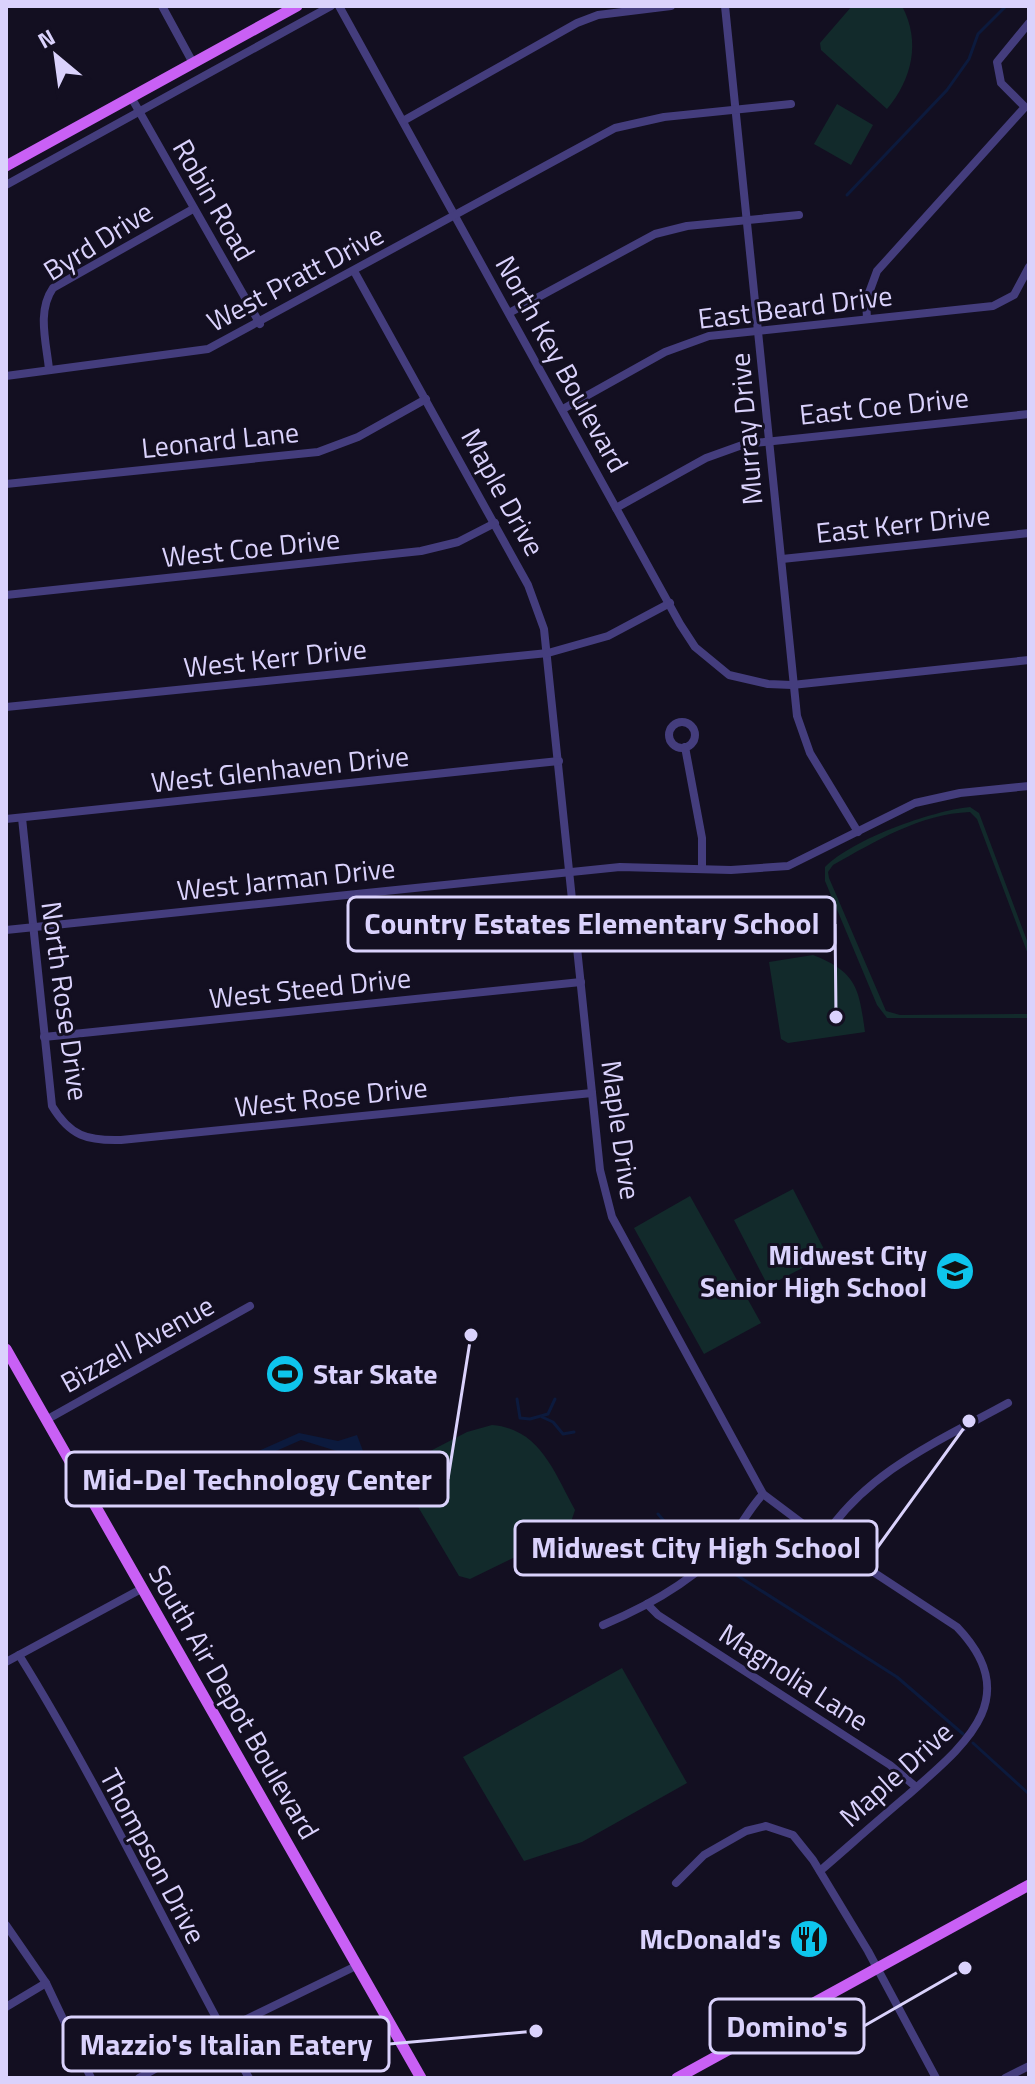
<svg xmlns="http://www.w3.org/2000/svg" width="1035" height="2084" font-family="'Titillium Web',sans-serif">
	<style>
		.green { fill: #122a2b }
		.water { fill: #0c1a3d }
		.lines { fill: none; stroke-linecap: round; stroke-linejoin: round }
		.stream { stroke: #0c1a3d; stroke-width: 3 }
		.minor { stroke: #443d7d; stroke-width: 8 }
		.major { stroke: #c960f5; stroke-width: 11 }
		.labels { text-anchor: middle; stroke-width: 6; stroke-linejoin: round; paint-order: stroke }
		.street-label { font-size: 28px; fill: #dad2fc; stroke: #130f21 }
		.poi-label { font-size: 28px; font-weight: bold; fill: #dad2fc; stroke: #130f21; text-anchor: end }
		.leader { fill: none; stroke: #dad2fc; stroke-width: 3 }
		.callout-dot { fill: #dad2fc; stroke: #130f21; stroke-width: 3 }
		.callout { fill: #130f21; stroke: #dad2fc; stroke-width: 3 }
		.callout-label { font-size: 30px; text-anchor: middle; font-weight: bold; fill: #dad2fc }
	</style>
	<rect width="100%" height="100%" fill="#130f21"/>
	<g class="green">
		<path d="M852,6H902C921,42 912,79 887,109L821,50L820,43Z"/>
		<path d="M837,104L873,125L851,165L814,144Z"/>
		<path d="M970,807L979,813L1029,946V957L977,819L970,812C920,814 876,841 833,865L828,872L829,878L886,1011L900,1015L1029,1014V1018H887L877,1005L825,881V867C853,839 931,811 970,807Z"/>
		<path d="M813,955C857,972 859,989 865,1032L788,1043L781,1039L769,962Z"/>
		<path d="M793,1189L827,1255L768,1286L734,1220Z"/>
		<path d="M690,1196L761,1323L704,1354L634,1228Z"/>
		<path d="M492,1425C540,1429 554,1472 575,1510L568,1531L470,1579L459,1576L404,1483L411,1461L467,1432Z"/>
		<path d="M622,1668L687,1783L582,1842L524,1861L463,1757Z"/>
	</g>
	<path class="water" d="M299,1433L338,1441L357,1435L363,1451L353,1456L301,1440L204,1483L180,1481L183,1465L204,1475Z"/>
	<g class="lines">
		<g class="stream">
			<path d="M847,195L947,90L969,59L978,34L1006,6"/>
			<path d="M517,1399L520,1418L530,1419L548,1414L555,1399"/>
			<path d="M542,1417L553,1422L563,1434L574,1432"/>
			<path d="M658,1514L680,1539L897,1677L963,1734"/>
			<path d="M973,1743L1029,1794"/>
		</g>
		<g class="minor">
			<path d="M162,6L193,63"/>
			<path d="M339,6L680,624L695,647L729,675L768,684L792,685L1029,660"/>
			<path d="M725,6L797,716L810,753L858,832"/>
			<path d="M131,97L260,324"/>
			<path d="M403,121L577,23L598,15L671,6"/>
			<path d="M6,185L331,6"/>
			<path d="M354,271L528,585L544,629L600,1170L612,1217L763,1494L823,1539L957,1627C1026,1699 963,1746 908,1795C878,1820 849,1846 820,1871"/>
			<path d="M509,313L655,234L687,226L799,215"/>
			<path d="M867,318L866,301L877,271L1025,107L1001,83L997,62L1029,23"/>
			<path d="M49,369C46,341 37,311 53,288L193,209"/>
			<path d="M6,376L208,349L615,128L664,117L791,104"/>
			<path d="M563,409L665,352L709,336L993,306L1014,295L1029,267"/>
			<path d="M6,484L318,452L358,437L426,399"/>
			<path d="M616,508L706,458L745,444L1029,414"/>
			<path d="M782,559L1029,533"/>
			<path d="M6,595L421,551L458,542L495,523"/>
			<path d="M6,707L548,653L608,636L670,603"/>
			<circle cx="682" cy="735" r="13"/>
			<path d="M685,747L702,838V868"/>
			<path d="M22,818L52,1106C70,1136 87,1141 121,1140L592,1093"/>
			<path d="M6,819L559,761"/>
			<path d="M6,930L620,867L731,870L788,866L915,803L960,793L1029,786"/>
			<path d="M44,1037L581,982"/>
			<path d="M46,1420L250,1306"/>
			<path d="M823,1539C867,1471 939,1441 1008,1403"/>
			<path d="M647,1604L658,1615L890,1765L916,1787"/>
			<path d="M603,1625C648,1606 699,1578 730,1539C742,1524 750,1508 763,1494"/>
			<path d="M19,1655C103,1790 171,1939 249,2078"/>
			<path d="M6,1662L143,1588"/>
			<path d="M676,1883L704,1855L746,1831L766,1826L793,1835L813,1860L868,1951L936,2078"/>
			<path d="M6,1925L46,1983L91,2078"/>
			<path d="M6,2007L46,1983"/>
			<path d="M139,2078L222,2031L356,1966"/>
			<path d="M1005,2078L1029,2066"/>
		</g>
		<g class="major">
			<path d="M6,166L297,6"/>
			<path d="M6,1349L421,2078"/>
			<path d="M677,2078L1029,1885"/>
		</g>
	</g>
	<defs>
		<g id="school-disc" transform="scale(2)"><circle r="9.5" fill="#0ec5ec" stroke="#130f21"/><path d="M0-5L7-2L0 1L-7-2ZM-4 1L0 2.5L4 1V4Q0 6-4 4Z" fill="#111"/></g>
		<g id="stadium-disc" transform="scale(2)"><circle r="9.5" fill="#0ec5ec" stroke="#130f21"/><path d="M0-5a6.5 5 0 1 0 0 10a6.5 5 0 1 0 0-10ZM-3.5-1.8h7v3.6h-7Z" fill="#111"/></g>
		<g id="restaurant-disc" transform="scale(2)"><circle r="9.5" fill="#0ec5ec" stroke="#130f21"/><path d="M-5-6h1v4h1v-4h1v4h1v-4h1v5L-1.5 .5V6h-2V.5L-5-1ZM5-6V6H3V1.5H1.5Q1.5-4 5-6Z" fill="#111"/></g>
	</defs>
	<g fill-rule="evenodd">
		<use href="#school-disc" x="955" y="1271"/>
		<use href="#stadium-disc" x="285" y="1374"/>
		<use href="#restaurant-disc" x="809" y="1939"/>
	</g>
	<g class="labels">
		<g class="street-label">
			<text transform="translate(214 200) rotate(60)" y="10">Robin Road</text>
			<text transform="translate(98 241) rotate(-32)" y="10">Byrd Drive</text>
			<text transform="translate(295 278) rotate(-28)" y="10">West Pratt Drive</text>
			<text transform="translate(795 307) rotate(-7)" y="10">East Beard Drive</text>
			<text transform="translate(562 364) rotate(61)" y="10">North Key Boulevard</text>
			<text transform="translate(884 406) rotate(-6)" y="10">East Coe Drive</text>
			<text transform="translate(746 429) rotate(-95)" y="10">Murray Drive</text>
			<text transform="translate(220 440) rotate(-6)" y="10">Leonard Lane</text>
			<text transform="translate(503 492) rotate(61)" y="10">Maple Drive</text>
			<text transform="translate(903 524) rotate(-6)" y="10">East Kerr Drive</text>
			<text transform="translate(251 548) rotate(-6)" y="10">West Coe Drive</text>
			<text transform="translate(275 658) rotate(-6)" y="10">West Kerr Drive</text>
			<text transform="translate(280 769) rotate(-6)" y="10">West Glenhaven Drive</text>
			<text transform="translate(286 879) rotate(-6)" y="10">West Jarman Drive</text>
			<text transform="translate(310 988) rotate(-6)" y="10">West Steed Drive</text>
			<text transform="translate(65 1001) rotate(82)" y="10">North Rose Drive</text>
			<text transform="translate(331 1097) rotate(-6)" y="10">West Rose Drive</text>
			<text transform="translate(621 1130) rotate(82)" y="10">Maple Drive</text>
			<text transform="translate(137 1344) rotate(-29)" y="10">Bizzell Avenue</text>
			<text transform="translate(794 1677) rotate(33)" y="10">Magnolia Lane</text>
			<text transform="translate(234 1702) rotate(60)" y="10">South Air Depot Boulevard</text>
			<text transform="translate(896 1774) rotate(-42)" y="10">Maple Drive</text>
			<text transform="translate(153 1856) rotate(62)" y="10">Thompson Drive</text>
		</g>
		<g class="poi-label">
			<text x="927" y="1265">Midwest City<tspan x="927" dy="32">Senior High School</tspan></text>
			<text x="313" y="1384" text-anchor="start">Star Skate</text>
			<text x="781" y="1949">McDonald's</text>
		</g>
	</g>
	<path class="leader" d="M836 1017L835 924M471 1335L448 1479M969 1421L877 1548M965 1968L864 2026M536 2031L389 2044"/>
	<g class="callout-dot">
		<circle cx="836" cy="1017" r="8"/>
		<circle cx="471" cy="1335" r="8"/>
		<circle cx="969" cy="1421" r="8"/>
		<circle cx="965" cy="1968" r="8"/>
		<circle cx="536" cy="2031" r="8"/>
	</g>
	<g class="callout">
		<rect x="348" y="897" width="487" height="54" rx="8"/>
		<rect x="66" y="1452" width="382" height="54" rx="8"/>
		<rect x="515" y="1521" width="362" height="54" rx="8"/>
		<rect x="710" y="1999" width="154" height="54" rx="8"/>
		<rect x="63" y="2017" width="326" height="54" rx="8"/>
	</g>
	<g class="callout-label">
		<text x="592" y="934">Country Estates Elementary School</text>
		<text x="257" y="1490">Mid-Del Technology Center</text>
		<text x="696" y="1558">Midwest City High School</text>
		<text x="787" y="2037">Domino's</text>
		<text x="226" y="2055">Mazzio's Italian Eatery</text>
	</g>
	<rect width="1035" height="2084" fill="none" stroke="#dad2fc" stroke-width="16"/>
	<g transform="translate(56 56) rotate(331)" stroke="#130f21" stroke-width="6" paint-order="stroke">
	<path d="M0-6L14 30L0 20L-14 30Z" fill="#dad2fc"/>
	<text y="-12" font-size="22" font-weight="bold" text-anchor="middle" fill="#dad2fc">N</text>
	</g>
</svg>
